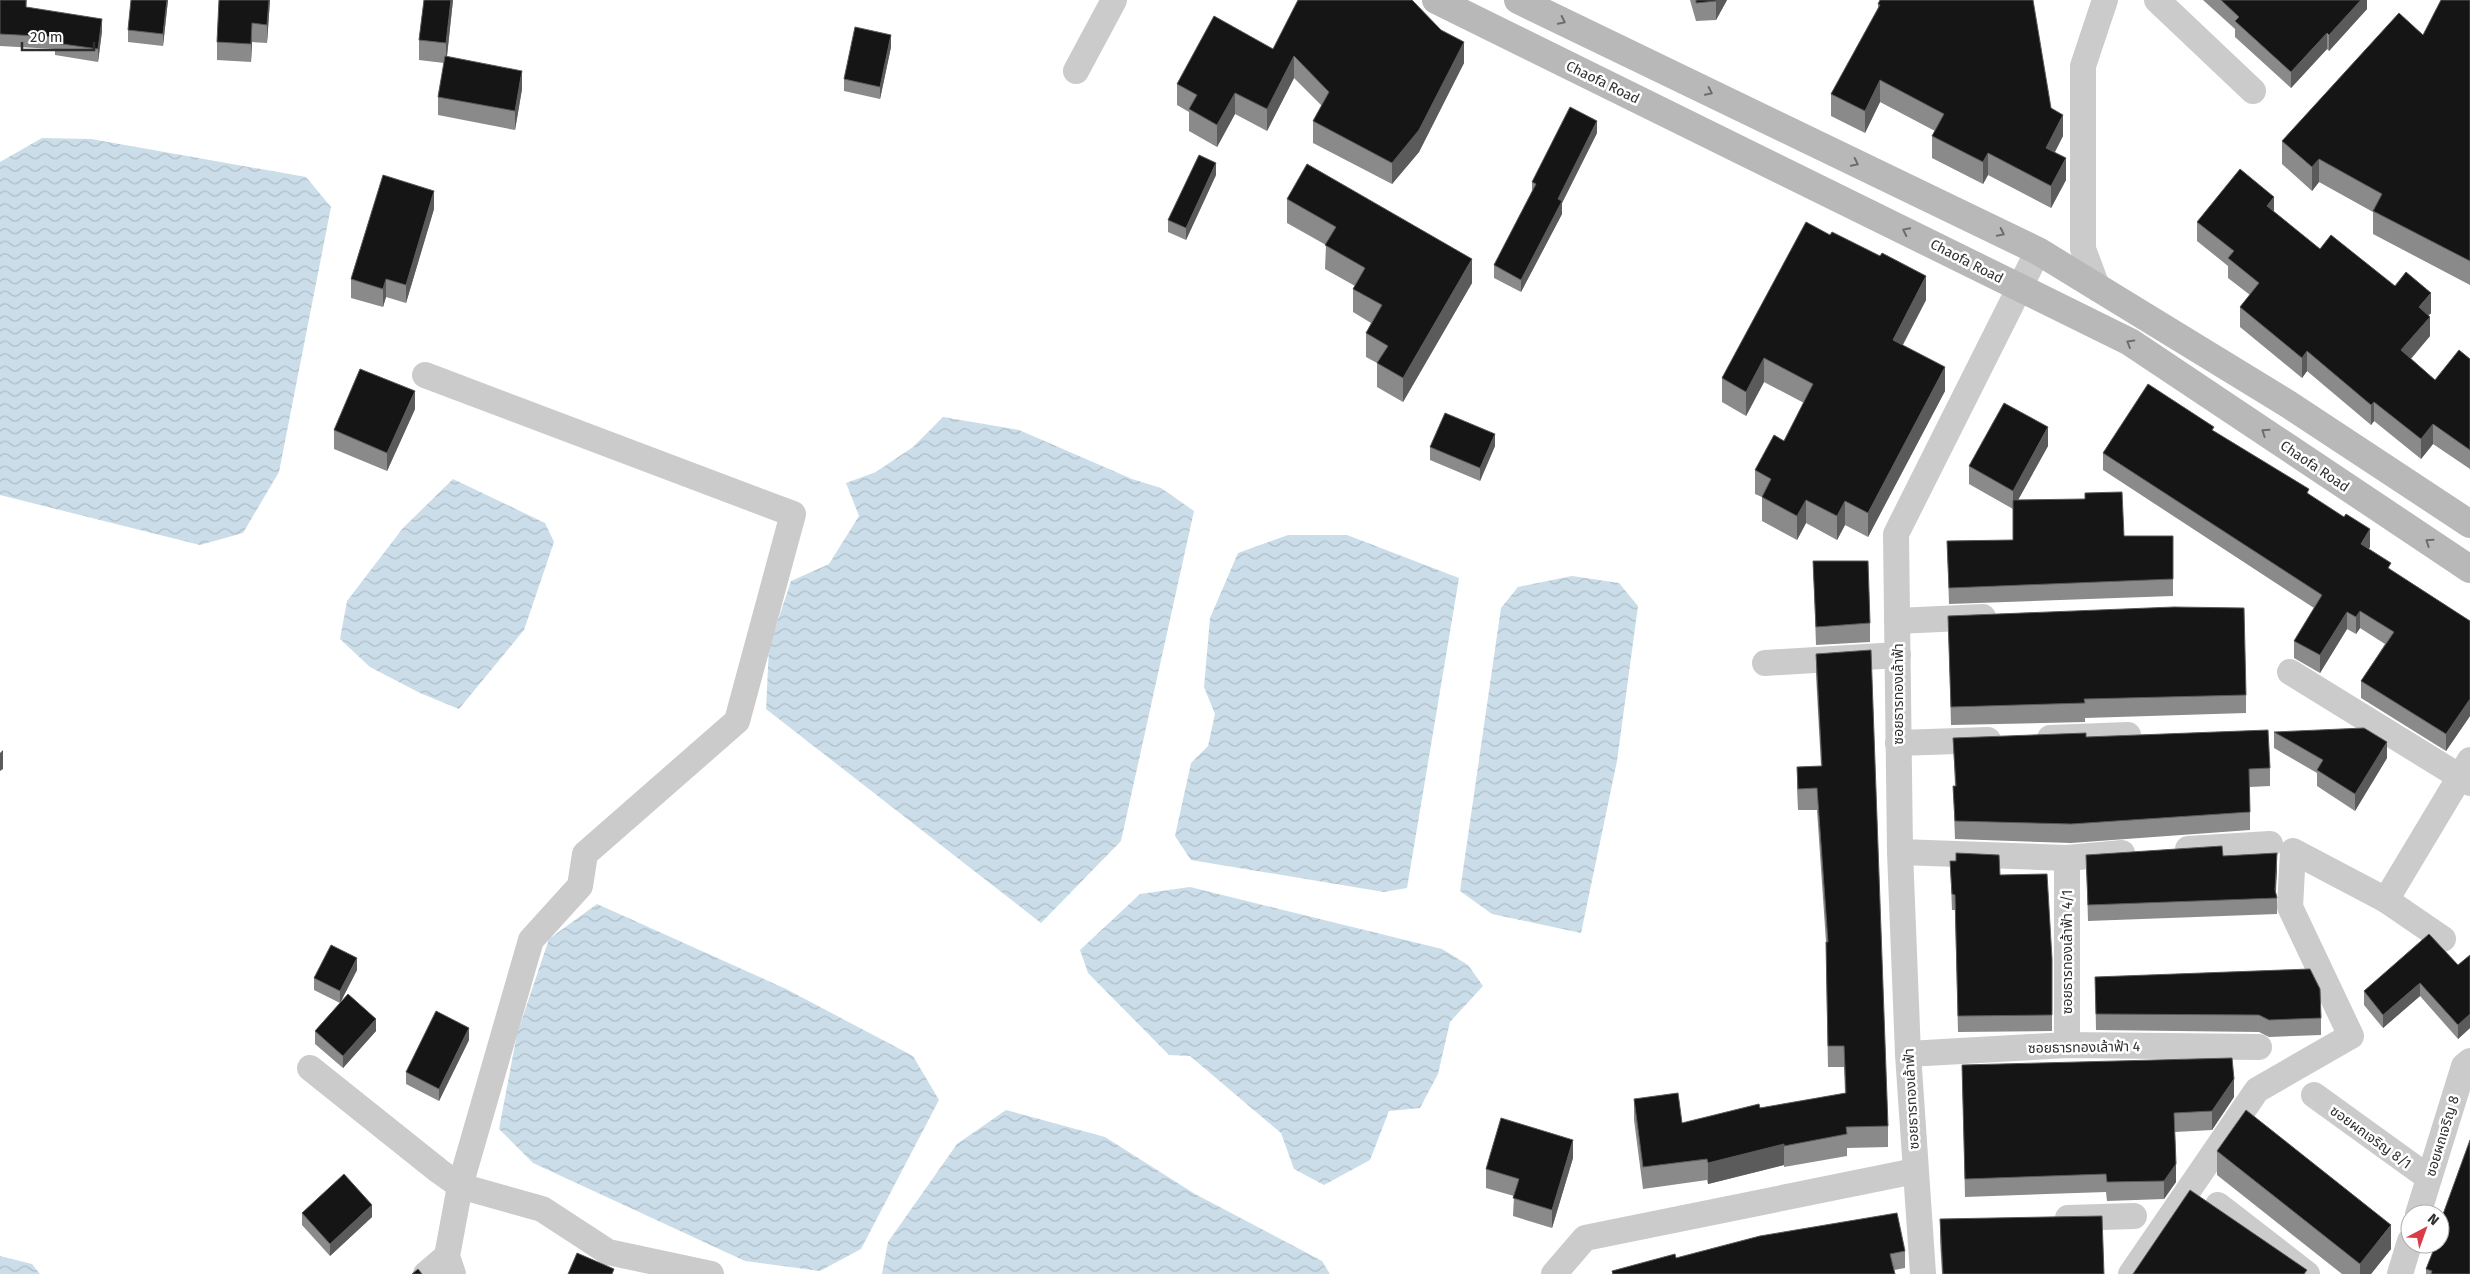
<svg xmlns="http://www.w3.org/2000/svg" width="2470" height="1274" font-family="'Fira Sans','Noto Sans Thai',sans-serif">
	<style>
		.water { fill: url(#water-waves) }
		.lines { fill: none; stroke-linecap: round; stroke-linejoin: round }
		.street { stroke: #cbcbcb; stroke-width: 26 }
		.secondary { stroke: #b8b8b8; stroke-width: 28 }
		.wall { fill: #8a8a8a }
		.shaded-wall { fill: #5b5b5b }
		.building { fill: #151515; stroke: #5b5b5b }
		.oneway { stroke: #6c6c6c }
		.labels { text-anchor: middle; stroke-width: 5; stroke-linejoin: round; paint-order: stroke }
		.street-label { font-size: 14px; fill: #2e2e2e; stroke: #fff }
	</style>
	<defs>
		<pattern id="water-waves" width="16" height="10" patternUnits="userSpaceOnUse" patternTransform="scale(1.25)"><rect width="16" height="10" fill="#cadde9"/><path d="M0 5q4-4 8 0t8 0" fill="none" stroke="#aebec8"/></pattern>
	</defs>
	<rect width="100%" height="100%" fill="#fff"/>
	<g class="water">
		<path d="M42,138L91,139L306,177L331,207L279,472L243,533L200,545L0,495V162Z"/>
		<path d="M943,417L1019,430L1132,479L1161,488L1194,511L1121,841L1041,923L766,709L769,647L791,581L829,564L859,516L846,483L876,472L913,447Z"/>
		<path d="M453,479L545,523L554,542L524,630L459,709L420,693L370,667L340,639L347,601L403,528Z"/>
		<path d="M1288,535H1347L1459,578L1407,888L1384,892L1191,860L1175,836L1191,763L1208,746L1215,714L1204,687L1210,618L1238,553Z"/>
		<path d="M1572,576L1619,583L1638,606L1617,761L1581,933L1492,914L1460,891L1501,608L1518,587Z"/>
		<path d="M1190,887L1442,949L1468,965L1483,986L1450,1022L1438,1074L1420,1108L1389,1111L1370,1160L1324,1185L1294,1169L1281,1133L1190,1056L1169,1055L1088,973L1080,950L1140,894Z"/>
		<path d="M597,904L786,989L913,1056L939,1100L861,1249L820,1271L745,1261L533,1163L499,1129L517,1034L549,939Z"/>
		<path d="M1006,1110L1105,1137L1195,1194L1322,1261L1330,1274H882L888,1242L957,1144Z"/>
		<path d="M0,1256L32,1264L40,1274H0Z"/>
	</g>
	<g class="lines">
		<g class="street">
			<path d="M2157,0L2253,91"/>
			<path d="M1076,71L1114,0"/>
			<path d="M2098,289L2083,249V66L2105,0"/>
			<path d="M425,375L793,514L737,721L585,854L580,886L531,940L460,1186L447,1256L453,1274"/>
			<path d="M1897,621L1983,617"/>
			<path d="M1765,663L1898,655"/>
			<path d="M2290,672L2470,783"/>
			<path d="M2050,738L2128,735"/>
			<path d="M1898,743L1988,740"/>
			<path d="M2188,849L2270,844"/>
			<path d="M1900,852L2067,858L2122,853"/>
			<path d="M2067,858V1045"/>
			<path d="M2386,900L2470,760"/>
			<path d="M1908,1054L2067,1045L2259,1047"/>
			<path d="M310,1068L439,1171L460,1186L542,1209L608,1252L711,1274"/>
			<path d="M2314,1095L2429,1178"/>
			<path d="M2218,1205L2307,1274"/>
			<path d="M2418,1214L2464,1066L2470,1061"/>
			<path d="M2068,1218L2134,1216"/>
			<path d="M426,1274L447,1256"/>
			<path d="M1554,1274L1585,1238L1915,1171"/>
			<path d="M1923,1274L1908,1054L1900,852L1896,534L2038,251"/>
			<path d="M2131,1274L2257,1090L2351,1036L2290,907L2293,851L2386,900L2443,939"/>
			<path d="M2400,1274L2410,1241"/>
		</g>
		<g class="secondary">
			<path d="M1436,0L2130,342L2470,569"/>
			<path d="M1518,0L2038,251L2288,404L2470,524"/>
		</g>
	</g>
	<g class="wall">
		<path d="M0,0H27L26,8L102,31L98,62L55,55V49L0,46Z"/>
		<path d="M131,0H168L163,46L128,42V30Z"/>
		<path d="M219,0H270L267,43L252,42L251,62L217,60V42Z"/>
		<path d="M424,0H453L447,57L522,89L515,130L438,115V97L444,63L419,60V40Z"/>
		<path d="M1690,0H1727L1716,20L1696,21Z"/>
		<path d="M2203,0H2367V9L2329,51L2327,49L2291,88L2235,37V29Z"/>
		<path d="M2470,0V285L2373,234V212L2319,182L2312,191L2282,164V141Z"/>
		<path d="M1878,4L2051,108L2063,136L2055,152L2066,180L2051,208L1988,175L1983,184L1932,158V136L1935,131L1880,102L1865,133L1831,116V94L1878,8Z"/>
		<path d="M891,47L880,99L844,91V79Z"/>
		<path d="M1273,49L1464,63L1419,152L1392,184L1313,143V121L1322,106L1294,78L1267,131L1235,114L1217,147L1189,131V112L1177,105V84Z"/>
		<path d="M1597,133L1562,203V214L1521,292L1494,278V265L1532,191V182Z"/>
		<path d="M1216,175L1186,240L1168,232V220Z"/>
		<path d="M1287,199L1472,283L1403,402L1377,387V363L1366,357V333L1371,323L1353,312V289L1355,286L1325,269L1326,245L1287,223Z"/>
		<path d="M434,209L406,303L386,297L383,307L351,298V279Z"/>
		<path d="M2274,212L2320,249L2395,286L2431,313L2429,315L2430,336L2411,359L2435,380L2470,359V469L2433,444L2421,459L2374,421L2371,425L2307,371L2302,378L2240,327V307L2250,295L2228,278V266L2197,241V222Z"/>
		<path d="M1806,222L1926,300L1903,345L1945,391L1868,537L1845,525L1837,540L1806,523L1797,540L1762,521V497L1755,494V470L1784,441L1804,403L1764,382L1746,416L1722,402V378Z"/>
		<path d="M415,409L387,471L334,449V430Z"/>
		<path d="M2214,431L2309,494L2370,547L2369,549L2391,570L2470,621V716L2446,751L2361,698V681L2385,644L2360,628L2356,634L2347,629L2320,673L2294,658V641L2314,608L2103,470V453Z"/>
		<path d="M1495,446L1480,481L1430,460V447Z"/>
		<path d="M2048,446L2018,500L2124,536L2173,579V596L1949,604L1947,541L2013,540V509L1969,484V466Z"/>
		<path d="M1813,561L1870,623V642L1816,645Z"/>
		<path d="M1948,616L2246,695V713L2085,718V722L1951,725Z"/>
		<path d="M1816,654L1888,1126V1147L1847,1148V1156L1784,1167V1165L1708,1184L1707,1180L1643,1189L1634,1120V1099L1682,1123L1845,1093L1844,1067H1828L1826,963V942L1817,810H1798L1797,788V767L1821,766L1816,675Z"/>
		<path d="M2274,732L2387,758L2355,811L2317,786V773L2274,748Z"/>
		<path d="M2086,737L2270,768V786L2250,787V830L2071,843L1955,839L1953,786H1955L1953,738Z"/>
		<path d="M2086,855L2223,856L2277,869L2276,893L2277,898V914L2088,921Z"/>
		<path d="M1950,861L2000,875L2052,959V1031L1958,1032L1955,910H1952Z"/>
		<path d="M2470,955V1028L2458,1039L2420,996L2383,1028L2364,1005V991L2458,965Z"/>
		<path d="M357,970L340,1003L376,1031L343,1068L315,1044V1031L340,1003L314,990V978Z"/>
		<path d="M2095,977L2321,1018V1035L2269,1037L2259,1032L2096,1030Z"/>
		<path d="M469,1040L439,1101L406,1084V1072Z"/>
		<path d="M1962,1065L2234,1097L2212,1130L2175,1132L2176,1182L2164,1199L2107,1201L2106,1192L1965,1197Z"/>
		<path d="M2470,1140V1274H2426V1269L2442,1228V1217Z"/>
		<path d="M2217,1151L2391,1249L2371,1274H2342L2217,1175Z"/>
		<path d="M1573,1158L1552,1228L1513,1216L1514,1196L1486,1188V1169Z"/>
		<path d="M302,1213L372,1217L330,1256L302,1225Z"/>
		<path d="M1940,1219L2104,1274H1942L1940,1241Z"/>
		<path d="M1905,1251V1268L1894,1270L1895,1274H1612V1271L1676,1258Z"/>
	</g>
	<g class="shaded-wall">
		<path d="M167,0H168L163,46V34Z"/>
		<path d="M269,0H270L267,43V25Z"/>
		<path d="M451,0H453L446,64V43Z"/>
		<path d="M1717,0H1727L1716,20V1Z"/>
		<path d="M2361,0H2367V9L2329,51V35Z"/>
		<path d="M102,19V31L98,62V49Z"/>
		<path d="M252,23V42L251,62V44Z"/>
		<path d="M2327,33V49L2291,88V72Z"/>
		<path d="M891,35V47L880,99V87Z"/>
		<path d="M1464,42V63L1419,152L1392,184V163Z"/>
		<path d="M1294,56V78L1267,131V109Z"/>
		<path d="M522,71V89L515,130V111Z"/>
		<path d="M1880,80V102L1865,133V111Z"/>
		<path d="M1235,93V114L1217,147V125Z"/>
		<path d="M2063,115V136L2046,169V148Z"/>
		<path d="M1597,121V133L1562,203V214L1521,292V280L1558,199Z"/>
		<path d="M1988,153V175L1983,184V162Z"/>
		<path d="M2066,158V180L2051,208V186Z"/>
		<path d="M2319,159V182L2312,191V167Z"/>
		<path d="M1216,163V175L1186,240V228Z"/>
		<path d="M434,191V209L406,303V285Z"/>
		<path d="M2274,197V217L2267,206Z"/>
		<path d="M1472,259V283L1403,402V378Z"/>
		<path d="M1926,276V300L1893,363V340Z"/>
		<path d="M386,279V297L383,307V289Z"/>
		<path d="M2431,293V313L2419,326V307Z"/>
		<path d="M2430,317V336L2401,370V350Z"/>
		<path d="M2307,351V371L2302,378V358Z"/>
		<path d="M1764,358V382L1746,416V392Z"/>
		<path d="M1945,367V391L1868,537V513Z"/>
		<path d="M415,391V409L387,471V453Z"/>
		<path d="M2374,402V421L2371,425V405Z"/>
		<path d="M2433,424V444L2421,459V439Z"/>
		<path d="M2048,427V446L2013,509V491Z"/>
		<path d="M1495,434V446L1480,481V468Z"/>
		<path d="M1806,500V523L1797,540V516Z"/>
		<path d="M1845,501V525L1837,540V516Z"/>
		<path d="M2370,529V547L2361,561V544Z"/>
		<path d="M2360,611V628L2356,634V617Z"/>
		<path d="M2347,612V629L2320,673V655Z"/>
		<path d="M2470,699V716L2446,751V734Z"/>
		<path d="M2387,742V758L2355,811V794Z"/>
		<path d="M3,750V769L0,771V753Z"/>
		<path d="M2277,853V869L2275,898V890Z"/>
		<path d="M357,958V970L340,1003V991Z"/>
		<path d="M2420,983V996L2383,1028V1015Z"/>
		<path d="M2470,1014V1028L2458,1039V1025Z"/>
		<path d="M376,1019V1031L343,1068V1056Z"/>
		<path d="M469,1028V1040L439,1101V1089Z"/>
		<path d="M2234,1079V1097L2212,1130V1111Z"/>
		<path d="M1573,1140V1158L1552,1228V1210Z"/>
		<path d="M1784,1144V1165L1708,1184V1163Z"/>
		<path d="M2176,1164V1182L2164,1199V1181Z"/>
		<path d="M372,1205V1217L330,1256V1244Z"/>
		<path d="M2391,1225V1249L2371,1274H2360V1264Z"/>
	</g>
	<g class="building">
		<path d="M0,0H26V7L102,19L98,49L55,43L56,37L0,34Z"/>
		<path d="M131,0H167L163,34L128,30Z"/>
		<path d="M219,0H269L267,25L252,23L251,44L217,42Z"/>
		<path d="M424,0H451L446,43L419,40Z"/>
		<path d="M1298,0H1412L1441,30L1464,42L1419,130L1392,163L1313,121L1329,92L1294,56L1267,109L1235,93L1217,125L1189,109L1197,95L1177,84L1214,16L1273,49Z"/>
		<path d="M1696,0H1717L1716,1L1696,3Z"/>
		<path d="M1880,0H2033L2051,108L2063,115L2046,148L2066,158L2051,186L1988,153L1983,162L1932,136L1944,114L1880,80L1865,111L1831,94L1880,5L1878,4Z"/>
		<path d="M2221,0H2361L2329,35L2327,33L2291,72L2235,21L2239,17Z"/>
		<path d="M2441,0H2470V261L2373,211L2382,194L2319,159L2312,167L2282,141L2399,13L2423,35Z"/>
		<path d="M855,27L891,35L880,87L844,79Z"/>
		<path d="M445,56L522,71L515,111L438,97Z"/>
		<path d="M1570,107L1597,121L1558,199L1562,201L1521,280L1494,265L1536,184L1532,182Z"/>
		<path d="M1199,155L1216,163L1186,228L1168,220Z"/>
		<path d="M1307,164L1472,259L1403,378L1377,363L1388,346L1366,333L1382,305L1353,289L1365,268L1325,245L1336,227L1287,199Z"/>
		<path d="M2240,169L2274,197L2267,206L2320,249L2331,235L2395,286L2406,272L2431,293L2419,307L2430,317L2401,350L2435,380L2459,350L2470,359V450L2433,424L2421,439L2374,402L2371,405L2307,351L2302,358L2240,307L2259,283L2228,258L2234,251L2197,222Z"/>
		<path d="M383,175L434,191L406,285L386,279L383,289L351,279Z"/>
		<path d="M1806,222L1830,235L1832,232L1880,256L1882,253L1926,276L1893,340L1945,367L1868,513L1845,501L1837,516L1806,500L1797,516L1762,497L1771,479L1755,470L1774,435L1784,441L1813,384L1764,358L1746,392L1722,378Z"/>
		<path d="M360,369L415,391L387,453L334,430Z"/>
		<path d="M2148,384L2214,427L2212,430L2309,489L2307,493L2344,517L2346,514L2370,529L2361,544L2391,563L2388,568L2470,621V699L2446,734L2361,681L2394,632L2360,611L2356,617L2347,612L2320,655L2294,641L2322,595L2103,453Z"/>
		<path d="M2004,403L2048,427L2013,491L1969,466Z"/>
		<path d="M1445,413L1495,434L1480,468L1430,447Z"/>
		<path d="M2122,492L2124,536H2173V579L1949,588L1947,541L2013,540V500L2085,499V493Z"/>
		<path d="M1813,561H1868L1870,623L1816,627Z"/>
		<path d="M2174,607L2244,608L2246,695L2084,699L2085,703L1951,707L1948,616Z"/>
		<path d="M1871,650L1888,1126L1846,1127L1847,1134L1784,1146V1144L1708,1163L1707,1159L1643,1167L1634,1099L1678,1093L1682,1123L1759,1104L1760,1108L1846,1093L1844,1046H1828L1826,942H1828L1817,788L1798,789L1797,767L1822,766L1816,654Z"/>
		<path d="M2364,728L2387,742L2355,794L2317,770L2323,760L2274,732Z"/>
		<path d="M2268,730L2270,768L2249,769L2250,812L2071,824L1955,821L1953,786H1956L1953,738L2086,733V737Z"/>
		<path d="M2222,846L2223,856L2277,853L2275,890L2277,898L2088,905L2086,855Z"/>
		<path d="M1956,853L1999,855L2000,875L2047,874L2052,959V1015L1958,1016L1955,895L1952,894L1950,861H1956Z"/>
		<path d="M2429,934L2458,965L2470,955V1014L2458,1025L2420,983L2383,1015L2364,991Z"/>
		<path d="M331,945L357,958L340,991L314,978Z"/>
		<path d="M2310,969L2320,989L2321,1018L2269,1020L2259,1015L2096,1014L2095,977Z"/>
		<path d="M348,994L376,1019L343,1056L315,1031Z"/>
		<path d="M436,1011L469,1028L439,1089L406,1072Z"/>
		<path d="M2232,1058L2234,1079L2212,1111L2174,1113L2176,1164L2164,1181L2107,1182L2106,1174L1965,1179L1962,1065Z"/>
		<path d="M2246,1110L2391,1225L2360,1264L2217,1151Z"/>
		<path d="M1501,1118L1573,1140L1552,1210L1513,1198L1519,1179L1486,1169Z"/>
		<path d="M2470,1140V1274H2431L2432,1271L2426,1269L2436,1244H2440V1233L2446,1218L2442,1217Z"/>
		<path d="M344,1174L372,1205L330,1244L302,1213Z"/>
		<path d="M2190,1190L2307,1270L2304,1274H2133Z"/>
		<path d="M1897,1213L1905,1251L1890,1254L1895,1274H1613L1612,1271L1675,1254L1676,1258L1760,1236Z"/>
		<path d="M2102,1216L2104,1274H1943L1940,1219Z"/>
		<path d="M577,1253L614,1269L612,1274H568Z"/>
		<path d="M418,1269L422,1274H412Z"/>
	</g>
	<defs><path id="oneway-chevron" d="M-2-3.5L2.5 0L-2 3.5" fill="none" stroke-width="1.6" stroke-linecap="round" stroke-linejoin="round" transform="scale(1.25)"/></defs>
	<g class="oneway">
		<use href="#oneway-chevron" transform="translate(1562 21) rotate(26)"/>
		<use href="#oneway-chevron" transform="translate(1709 92) rotate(26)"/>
		<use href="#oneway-chevron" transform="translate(1855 163) rotate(26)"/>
		<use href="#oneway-chevron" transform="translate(1906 231) rotate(-154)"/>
		<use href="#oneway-chevron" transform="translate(2001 233) rotate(26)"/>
		<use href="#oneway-chevron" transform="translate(2130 343) rotate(-150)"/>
		<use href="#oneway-chevron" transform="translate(2265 432) rotate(-146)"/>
		<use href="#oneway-chevron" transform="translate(2429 542) rotate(-146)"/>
	</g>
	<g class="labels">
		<g class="street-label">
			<text transform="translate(1603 82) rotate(26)" y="5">Chaofa Road</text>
			<text transform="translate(1967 261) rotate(27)" y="5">Chaofa Road</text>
			<text transform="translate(2315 466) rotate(34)" y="5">Chaofa Road</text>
			<text transform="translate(1898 694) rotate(-90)" y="5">ซอยธารทองเล้าฟ้า</text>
			<text transform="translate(2067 952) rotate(-90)" y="5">ซอยธารทองเล้าฟ้า 4/1</text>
			<text transform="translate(2084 1047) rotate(-1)" y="5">ซอยธารทองเล้าฟ้า 4</text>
			<text transform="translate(1911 1099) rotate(-93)" y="5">ซอยธารทองเล้าฟ้า</text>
			<text transform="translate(2442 1136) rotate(-73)" y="5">ซอยผถเจริญ 8</text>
			<text transform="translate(2371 1137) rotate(36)" y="5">ซอยผถเจริญ 8/1</text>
		</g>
	</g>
	<g transform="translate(2425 1229) rotate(41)"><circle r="24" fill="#ffffff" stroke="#ababab"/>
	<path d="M0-4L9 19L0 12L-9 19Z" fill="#da3b47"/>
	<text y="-8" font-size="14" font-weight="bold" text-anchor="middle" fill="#2e2e2e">N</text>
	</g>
	<path d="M22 42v8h72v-8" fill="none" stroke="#2e2e2e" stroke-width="2.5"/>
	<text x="30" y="42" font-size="15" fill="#2e2e2e" stroke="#ffffff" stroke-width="4" paint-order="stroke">20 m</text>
</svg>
